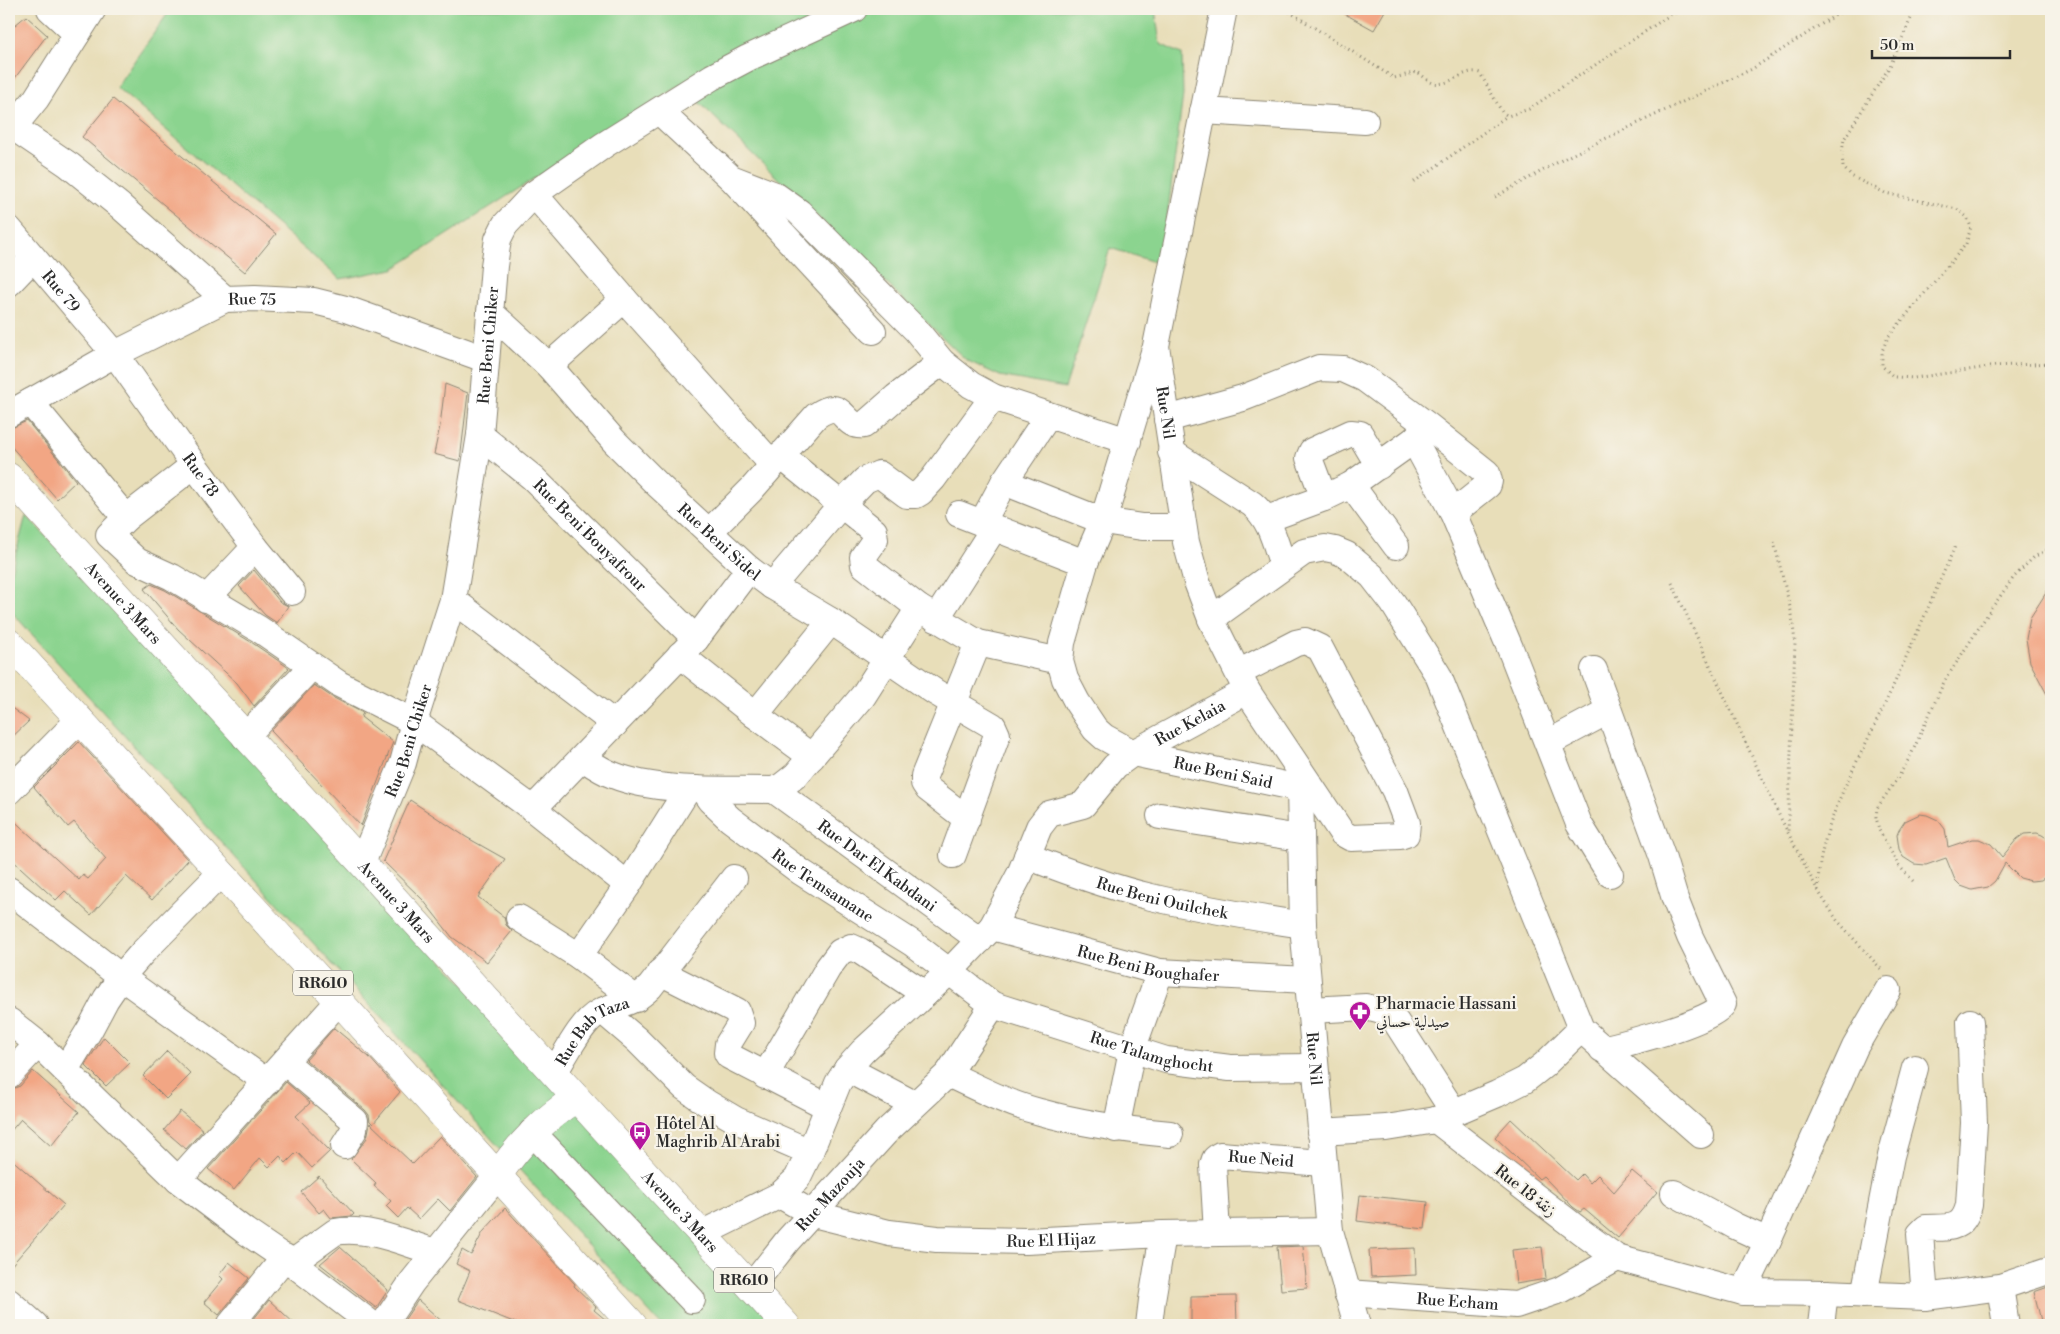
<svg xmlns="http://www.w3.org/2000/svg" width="2060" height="1334" font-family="'Libre Bodoni',Amiri,serif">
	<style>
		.green { fill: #8bd48f; stroke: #5b805d }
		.building { fill: #f2a684 }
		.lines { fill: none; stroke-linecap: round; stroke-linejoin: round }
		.minor-casing { stroke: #8a8472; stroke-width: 28 }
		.major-casing { stroke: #8a8472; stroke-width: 29 }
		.path { stroke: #8a8472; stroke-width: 3; stroke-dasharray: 1 4; stroke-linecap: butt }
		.minor { stroke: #fff; stroke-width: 26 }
		.major { stroke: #fff; stroke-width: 28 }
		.labels { text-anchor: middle; stroke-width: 4.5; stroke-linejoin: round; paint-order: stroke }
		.shield { fill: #f7f3e8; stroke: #686764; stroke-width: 1 }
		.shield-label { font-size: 15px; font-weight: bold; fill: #2b2b2b }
		.street-label { font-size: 16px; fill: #2b2b2b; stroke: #f7f3e8 }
		.poi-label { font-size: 16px; fill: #2b2b2b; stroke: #f7f3e8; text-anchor: start }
	</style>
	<rect width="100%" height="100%" fill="#f7f3e8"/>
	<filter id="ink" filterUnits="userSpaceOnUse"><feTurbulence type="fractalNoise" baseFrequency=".02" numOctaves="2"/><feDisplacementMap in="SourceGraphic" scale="10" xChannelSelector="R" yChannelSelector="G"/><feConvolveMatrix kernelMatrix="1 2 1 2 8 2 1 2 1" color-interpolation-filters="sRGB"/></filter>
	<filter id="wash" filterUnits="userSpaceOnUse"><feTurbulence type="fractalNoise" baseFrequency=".0096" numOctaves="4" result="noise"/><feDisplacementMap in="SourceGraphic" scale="20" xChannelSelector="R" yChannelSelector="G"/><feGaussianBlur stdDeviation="1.12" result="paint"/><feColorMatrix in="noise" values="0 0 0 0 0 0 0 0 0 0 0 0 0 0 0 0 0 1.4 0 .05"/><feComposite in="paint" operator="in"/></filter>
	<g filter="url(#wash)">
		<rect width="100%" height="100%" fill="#e8deb9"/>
		<g class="green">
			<path d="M171,9H1155L1160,44L1182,54L1183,95L1161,264L1110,248L1065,388L1000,376L966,360L681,85L393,269L340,279L116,87Z"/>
			<path d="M26,515L782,1325H661L9,609V580Z"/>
		</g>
		<g id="blocks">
			<g class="building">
				<path d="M1336,9H1386L1374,30Z"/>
				<path d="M26,16L47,35L9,86V30Z"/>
				<path d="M113,99L276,234L245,272L82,137Z"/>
				<path d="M445,384L468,393L460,461L434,454L440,426Z"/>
				<path d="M27,421L76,481L57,499L9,444V429Z"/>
				<path d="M254,570L280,602L288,606L277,623L265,615L239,586Z"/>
				<path d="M151,584L165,590L251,642L289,668L254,706L237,683L178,629L144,589Z"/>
				<path d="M2051,585V702L2030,662L2026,639L2030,618Z"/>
				<path d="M314,685L332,697L363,713L361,717L393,742L361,826L271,731Z"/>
				<path d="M9,706L29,721L9,740Z"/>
				<path d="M79,742L188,860L152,900L126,876L91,915L65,891L56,900L9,857V816L79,880L83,875L88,879L106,859L74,822L68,827L34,787Z"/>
				<path d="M410,800L466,837L505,859L478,897L504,917L506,925L512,931L487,962L452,937L423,900L383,861Z"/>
				<path d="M1920,814L1927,815L1938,820L1945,829L1948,847L1972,839H1979L1991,844L2002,857L2017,839L2024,834L2037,833L2042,835L2051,841V873L2041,880L2031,881L2020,878L2005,863L1995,881L1988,887L1972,890L1961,886L1955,880L1946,858L1926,865L1914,864L1903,857L1899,849L1897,835L1899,830L1905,821Z"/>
				<path d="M334,1028L369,1057L400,1092L373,1124L370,1121L369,1115L365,1110L306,1060Z"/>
				<path d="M104,1037L130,1063L106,1086L85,1065Z"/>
				<path d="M167,1051L191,1074L166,1099L143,1076Z"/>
				<path d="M33,1071L79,1112L51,1146L21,1119L9,1133V1090L20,1086Z"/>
				<path d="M286,1082L310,1103L296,1116L330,1151L312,1168L297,1152L286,1163L280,1156L269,1167L260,1158L234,1190L208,1169Z"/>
				<path d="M180,1111L203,1130L186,1149L164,1130Z"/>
				<path d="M1511,1119L1576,1180L1582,1174L1590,1183L1598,1175L1614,1192L1632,1171L1657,1192L1618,1238L1584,1209L1580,1212L1573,1207L1543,1176L1539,1179L1495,1137Z"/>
				<path d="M370,1123L413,1164L440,1136L477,1177L450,1211L438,1199L419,1219L407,1208L398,1218L386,1206L391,1201L374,1186L376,1183L351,1159L367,1138Z"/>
				<path d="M9,1157L64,1205L9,1268Z"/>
				<path d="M319,1176L354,1214L352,1216L331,1218L324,1209L319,1213L301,1192Z"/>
				<path d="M1360,1195L1428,1202L1425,1229L1357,1221Z"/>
				<path d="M505,1208L575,1284L574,1286L596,1307L594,1310L612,1325H521L458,1300L470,1271L456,1264L462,1250L471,1255L483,1232Z"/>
				<path d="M1303,1246L1307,1288L1281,1290L1277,1247Z"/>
				<path d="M340,1247L388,1290L376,1308L320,1264Z"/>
				<path d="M1542,1247L1546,1279L1516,1284L1512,1250Z"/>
				<path d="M1415,1248L1416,1275L1371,1277L1369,1250Z"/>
				<path d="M229,1262L249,1278L219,1315L204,1302L223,1279L219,1275Z"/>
				<path d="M2051,1286V1325H2042L2034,1292Z"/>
				<path d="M1236,1296L1237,1323L1191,1325V1297Z"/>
				<path d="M269,1300L296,1325H249Z"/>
				<path d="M418,1300L446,1325H401Z"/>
			</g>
		</g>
	</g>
	<g filter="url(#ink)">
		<use href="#blocks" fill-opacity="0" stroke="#8a8472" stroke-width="1"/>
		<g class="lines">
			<g class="minor-casing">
				<g id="minor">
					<path d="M50,9L77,34"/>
					<path id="s1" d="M1224,9L1156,346L1186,542L1197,582L1211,619L1247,691L1342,833L1351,838L1400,836L1406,834L1407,823L1395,791L1320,648L1305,641L1296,643L1238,673"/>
					<path d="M659,111L731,178L775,195L799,212L916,330L942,362L971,385L993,397L1128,441"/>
					<path d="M1203,111L1365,121"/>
					<path d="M13,127L69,165L120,206L225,299"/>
					<path d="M9,132L36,99L93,9"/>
					<path d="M734,181L873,331"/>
					<path d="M534,194L624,299L772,464"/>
					<path id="s2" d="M9,229L115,354L194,465L255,547L292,592"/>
					<path d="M9,283L33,258"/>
					<path id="s3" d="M490,312L549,366L614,441L659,486L749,569L772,586L831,621L935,692L993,726L997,735L953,855"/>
					<path id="s4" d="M1154,352L1103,521L1085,563L1062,643L1060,661L1065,679L1077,702L1095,729L1104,737L1133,753L1313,791"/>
					<path d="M549,366L624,299"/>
					<path d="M30,402L126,518"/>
					<path id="s5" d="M9,414L115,354L225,299L255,298L314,301L346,309L485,359"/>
					<path d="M1167,419L1243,398L1319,368L1343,369L1365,379L1427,425L1487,473L1489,481L1488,485L1453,513"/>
					<path id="s6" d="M480,435L533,478L696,639"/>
					<path d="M1414,440L1453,513L1510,648L1579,824L1610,874"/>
					<path d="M1171,452L1252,504C1271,520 1275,542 1283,566"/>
					<path d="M780,455L874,531L875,540L863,557L864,565L919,608L978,643L1060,661"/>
					<path d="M194,465L126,518L109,535L137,561L172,577L259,629L339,684L414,722L533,809L628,885"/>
					<path d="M1004,482L1103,521L1142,527H1183"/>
					<path d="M1351,485L1396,546"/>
					<path d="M1324,498L1309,458L1312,451L1351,433L1360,434L1379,466"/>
					<path d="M959,514L1085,563"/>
					<path d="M1267,519L1324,498L1351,485L1414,440L1425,428"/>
					<path d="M982,523L1004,482L1048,416"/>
					<path d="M709,532L751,490L816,416C846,395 841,429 864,425L896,397L942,362"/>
					<path d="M772,586L840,506L865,480L879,474L907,495H916L921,492L933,479L993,397"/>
					<path d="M206,599L255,547"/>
					<path d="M453,600L615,724"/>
					<path d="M936,619L994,528"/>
					<path d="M1211,619L1304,552L1325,548L1335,550L1347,555L1372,576L1393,603L1438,675L1581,1029L1701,1135"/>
					<path d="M680,655L755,715L812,757"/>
					<path d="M1594,670L1662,856L1675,899L1690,937L1723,1004C1716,1021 1623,1044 1602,1049"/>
					<path d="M755,715L831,621"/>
					<path d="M245,737L312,666"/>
					<path d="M1548,743L1608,711"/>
					<path d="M583,758C592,764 602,771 613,775C657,793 726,789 774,790L782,786L796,775L863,696L919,608"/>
					<path id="s7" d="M1300,788L1303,925L1330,1231L1357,1325"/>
					<path id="s8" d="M703,790L710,800L730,819L801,872L912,943L993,1005L1166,1060L1230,1068L1315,1067"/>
					<path id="s9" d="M774,790L980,940"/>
					<path d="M9,791L80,719"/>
					<path d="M533,809L696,639L749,569"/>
					<path d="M1160,816L1300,838"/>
					<path d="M967,819L928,789L924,783V776L978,643"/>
					<path id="s10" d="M1027,856C1068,872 1109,887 1151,897C1201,909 1252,917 1303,925"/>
					<path id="s11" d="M362,863L403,763L414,722L453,600L480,435L494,266L498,239L505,225L534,194L604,145L712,77L748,58L854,9"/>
					<path d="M9,890L121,977L267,1082"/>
					<path d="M519,918L579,956L636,999"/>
					<path id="s12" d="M992,927L1160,972L1307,980"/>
					<path d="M579,956L628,885L688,789"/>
					<path d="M660,972L737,1011L741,1023L728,1044L727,1053L729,1056L828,1107"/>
					<path d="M1310,1010L1366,1007L1385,1012L1396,1022L1453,1111"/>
					<path d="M603,1011L637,1040L684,1087L707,1103L736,1120L810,1152"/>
					<path d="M9,1021L38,1044L178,1180L245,1231L292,1263L373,1325"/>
					<path d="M285,1062L355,1121L354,1130L344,1146"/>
					<path d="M847,1069L914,1104"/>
					<path d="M65,1070L90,1029L106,999L121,977L143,952L221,873"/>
					<path id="s13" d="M554,1073C565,1056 581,1022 598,1013C618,1002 631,1006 650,987L734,878"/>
					<path d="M948,1074C978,1088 1008,1104 1040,1112C1083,1124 1126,1130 1170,1134"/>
					<path d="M9,1075L38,1044"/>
					<path d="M765,1076L828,968L840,952L851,947L860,951L925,994"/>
					<path d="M1436,1120L1580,1231L1617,1258L1743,1292L1825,1293L1925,1297L2000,1287L2051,1270"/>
					<path d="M1116,1129L1132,1050L1160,972"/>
					<path d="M532,1132L692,1300"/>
					<path d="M1320,1132L1386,1128L1436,1120L1497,1094L1525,1080L1544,1065L1581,1029"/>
					<path d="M178,1180L339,1001"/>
					<path d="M1674,1193L1735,1226L1768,1241L1743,1292"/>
					<path id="s14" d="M780,1195L813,1214L889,1233L937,1239L1026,1241L1163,1234L1330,1231"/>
					<path id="s15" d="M1217,1233L1213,1165L1215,1159L1220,1155L1323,1163"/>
					<path id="s16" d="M701,1234L780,1195L797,1179L810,1152L838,1083L847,1069L863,1051L949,972L992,927L1020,874L1039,827L1049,814L1083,805L1115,766L1133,753L1247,691"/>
					<path d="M1768,1241L1855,1047L1888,990"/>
					<path d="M292,1263L335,1232C368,1226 404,1243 435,1252"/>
					<path id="s17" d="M751,1287L788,1240L887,1131L948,1074L993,1005"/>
					<path d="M2000,1287L2006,1325"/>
					<path id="s18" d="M1347,1293L1516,1305L1560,1290L1617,1258"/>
					<path d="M1864,1295L1891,1156L1915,1068"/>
					<path d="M1925,1297L1920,1234L1926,1228C1948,1227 1963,1231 1969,1205L1974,1123L1970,1022"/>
					<path d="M9,1302L35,1325"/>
					<path d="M230,1325L285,1257"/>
					<path d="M383,1325L412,1282L498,1175"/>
					<path d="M1149,1325L1152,1300L1163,1234"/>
					<path d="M1821,1325L1825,1293"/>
				</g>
			</g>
			<g class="major-casing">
				<g id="major">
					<path id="s19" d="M9,477L634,1161L786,1325"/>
					<path d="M9,643L339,1001L633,1325"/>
					<path d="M498,1175C521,1142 543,1120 576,1098"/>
				</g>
			</g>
			<g class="path">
				<path d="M1285,9L1394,78L1417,72C1423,75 1428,82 1434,83C1451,87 1464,67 1480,73L1502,112L1508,116L1529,109L1670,15L1684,9"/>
				<path d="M1912,9V16L1890,66L1844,139L1842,152L1843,167L1851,176L1885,193L1957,209L1967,217L1971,227L1966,244L1888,337L1882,351V366L1894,377L1914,378L1995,366L2051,363"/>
				<path d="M1414,182L1507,116"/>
				<path d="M1495,197L1569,156L1752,69L1845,9"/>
				<path d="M1774,542L1792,615L1795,643L1788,832"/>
				<path d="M1672,583L1780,817L1818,891L1837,920L1881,969"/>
				<path d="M1913,881L1899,866L1879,830L1876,817L1877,808L1899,776L1911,755L1944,682L1991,609L2014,577L2034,557L2051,548"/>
				<path d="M1818,890C1817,829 1858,762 1883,708C1908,654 1932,599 1956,544"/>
			</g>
			<use href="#minor" class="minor"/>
			<use href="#major" class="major"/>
		</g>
	</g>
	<defs>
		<g id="pharmacy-pin" transform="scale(1.125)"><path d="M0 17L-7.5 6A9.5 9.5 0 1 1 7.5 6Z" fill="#b5179e" stroke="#f7f3e8"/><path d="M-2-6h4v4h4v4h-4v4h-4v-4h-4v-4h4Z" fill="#fff"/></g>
		<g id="bus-pin" transform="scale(1.125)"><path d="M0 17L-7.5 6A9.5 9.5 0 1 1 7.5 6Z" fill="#b5179e" stroke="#f7f3e8"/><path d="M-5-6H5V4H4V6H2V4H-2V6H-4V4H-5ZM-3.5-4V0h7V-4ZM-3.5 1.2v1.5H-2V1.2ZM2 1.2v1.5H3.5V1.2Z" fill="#fff"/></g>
	</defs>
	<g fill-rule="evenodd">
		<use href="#pharmacy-pin" x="1360" y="1012"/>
		<use href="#bus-pin" x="640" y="1132"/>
	</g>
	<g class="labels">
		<g class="shield">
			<rect x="293" y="970.5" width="60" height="25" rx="4"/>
			<rect x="714" y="1267.5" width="60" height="25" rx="4"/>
		</g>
		<g class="shield-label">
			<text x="323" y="988">RR610</text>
			<text x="744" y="1285">RR610</text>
		</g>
		<g class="street-label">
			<text dy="6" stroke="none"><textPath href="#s2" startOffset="81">Rue 79</textPath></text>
			<text dy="6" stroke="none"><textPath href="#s5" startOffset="272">Rue 75</textPath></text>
			<text dy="6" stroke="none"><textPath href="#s11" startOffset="536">Rue Beni Chiker</textPath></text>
			<text dy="6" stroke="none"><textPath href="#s1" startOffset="411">Rue Nil</textPath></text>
			<text dy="6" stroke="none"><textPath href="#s2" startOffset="312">Rue 78</textPath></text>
			<text dy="6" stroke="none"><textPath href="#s6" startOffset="149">Rue Beni Bouyafrour</textPath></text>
			<text dy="6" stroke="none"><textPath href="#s3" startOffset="325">Rue Beni Sidel</textPath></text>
			<text dy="6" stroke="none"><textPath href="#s19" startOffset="170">Avenue 3 Mars</textPath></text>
			<text dy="6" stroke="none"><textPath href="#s16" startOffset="735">Rue Kelaia</textPath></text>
			<text dy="6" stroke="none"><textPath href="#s11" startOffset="131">Rue Beni Chiker</textPath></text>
			<text dy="6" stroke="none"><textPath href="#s4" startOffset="538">Rue Beni Said</textPath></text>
			<text dy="6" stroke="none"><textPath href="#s9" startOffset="128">Rue Dar El Kabdani</textPath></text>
			<text dy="6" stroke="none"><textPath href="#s8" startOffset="154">Rue Temsamane</textPath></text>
			<text dy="6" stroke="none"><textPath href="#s10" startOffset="142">Rue Beni Ouilchek</textPath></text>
			<text dy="6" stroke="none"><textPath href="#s19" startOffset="575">Avenue 3 Mars</textPath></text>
			<text dy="6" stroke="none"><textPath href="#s12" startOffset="161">Rue Beni Boughafer</textPath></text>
			<text dy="6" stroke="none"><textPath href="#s13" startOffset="59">Rue Bab Taza</textPath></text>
			<text dy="6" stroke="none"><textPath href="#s8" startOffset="528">Rue Talamghocht</textPath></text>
			<text dy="6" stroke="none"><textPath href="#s7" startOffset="271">Rue Nil</textPath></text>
			<text dy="6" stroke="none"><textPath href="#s15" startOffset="122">Rue Neid</textPath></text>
			<text transform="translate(1526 1190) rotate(38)" y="6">Rue 18 زنقة</text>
			<text dy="6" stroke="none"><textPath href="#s17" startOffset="122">Rue Mazouja</textPath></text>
			<text dy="6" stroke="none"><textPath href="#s19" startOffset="995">Avenue 3 Mars</textPath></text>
			<text dy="6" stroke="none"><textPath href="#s14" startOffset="279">Rue El Hijaz</textPath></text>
			<text dy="6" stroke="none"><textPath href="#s18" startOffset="111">Rue Echam</textPath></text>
		</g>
		<g class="poi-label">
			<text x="1376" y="1009">Pharmacie Hassani<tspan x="1376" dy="18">صيدلية حساني</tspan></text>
			<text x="656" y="1129">Hôtel Al<tspan x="656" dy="18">Maghrib Al Arabi</tspan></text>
		</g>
	</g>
	<rect width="2060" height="1334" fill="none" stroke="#f7f3e8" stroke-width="30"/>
	<path d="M1872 50v8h138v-8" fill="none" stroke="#2b2b2b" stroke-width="2.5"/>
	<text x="1880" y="50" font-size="15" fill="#2b2b2b" stroke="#f7f3e8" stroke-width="4" paint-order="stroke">50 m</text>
</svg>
